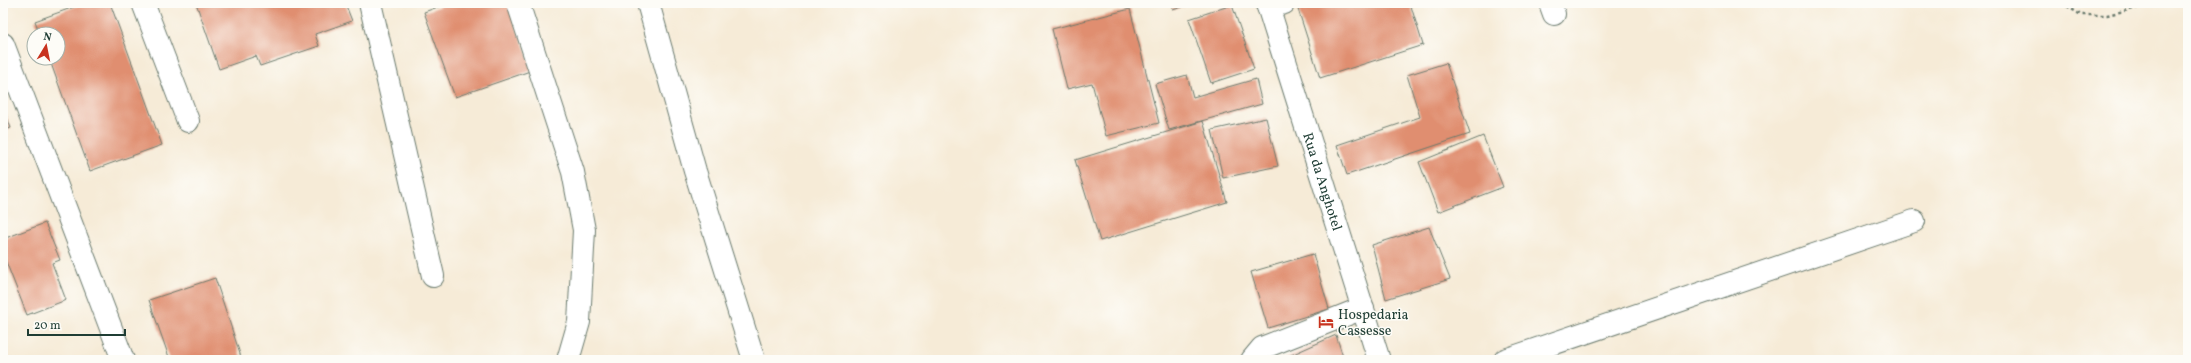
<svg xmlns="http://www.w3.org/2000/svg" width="2191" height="363" font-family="Vollkorn,serif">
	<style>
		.building { fill: #e08e70 }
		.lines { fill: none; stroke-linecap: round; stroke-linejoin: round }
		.minor-casing { stroke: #6a7a6d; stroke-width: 24 }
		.major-casing { stroke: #6a7a6d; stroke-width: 24 }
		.path { stroke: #6a7a6d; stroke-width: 2.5; stroke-dasharray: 3 3; stroke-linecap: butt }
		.minor { stroke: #fff; stroke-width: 22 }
		.major { stroke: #fff; stroke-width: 22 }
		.labels { text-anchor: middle; stroke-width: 3; stroke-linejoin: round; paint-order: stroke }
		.street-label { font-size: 14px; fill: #1f3d34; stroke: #fdfcf7 }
		.poi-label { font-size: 14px; fill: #1f3d34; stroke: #fdfcf7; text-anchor: start }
	</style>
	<rect width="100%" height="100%" fill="#fdfcf7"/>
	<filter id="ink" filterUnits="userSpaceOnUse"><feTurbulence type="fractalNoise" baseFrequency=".025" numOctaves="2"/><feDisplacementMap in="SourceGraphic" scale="8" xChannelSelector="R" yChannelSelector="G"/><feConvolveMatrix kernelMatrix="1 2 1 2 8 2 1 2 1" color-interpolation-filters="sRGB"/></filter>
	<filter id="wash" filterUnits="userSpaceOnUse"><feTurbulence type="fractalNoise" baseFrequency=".012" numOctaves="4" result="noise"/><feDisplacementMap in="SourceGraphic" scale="16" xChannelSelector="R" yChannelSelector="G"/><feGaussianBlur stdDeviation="0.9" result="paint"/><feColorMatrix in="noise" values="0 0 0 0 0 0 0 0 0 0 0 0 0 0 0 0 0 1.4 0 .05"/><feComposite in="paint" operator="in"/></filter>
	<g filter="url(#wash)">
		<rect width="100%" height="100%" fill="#f6ebd7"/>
		<g id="blocks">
			<g class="building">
				<path d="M85,3H110L162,145L90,171L49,58H58V34H40L35,21Z"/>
				<path d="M196,3H345L352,21L315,34L319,46L260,66L256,56L219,69Z"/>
				<path d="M449,3H508L533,70L455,97L424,12Z"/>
				<path d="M1170,3H1194L1173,10Z"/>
				<path d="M1306,3H1410L1423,45L1320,78L1297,6Z"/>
				<path d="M1232,5L1254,69L1211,83L1189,19Z"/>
				<path d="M1130,9L1159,123L1106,136L1092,83L1067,89L1052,29Z"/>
				<path d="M1446,63L1470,134L1347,175L1337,145L1420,117L1407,75Z"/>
				<path d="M1187,75L1193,97L1256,79L1262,104L1169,130L1155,84Z"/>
				<path d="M3,107L11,128L3,131Z"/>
				<path d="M1266,118L1278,166L1223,178L1212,130Z"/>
				<path d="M1203,121L1227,202L1100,241L1075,160Z"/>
				<path d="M1483,136L1503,187L1438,212L1419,162Z"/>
				<path d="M45,223L60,260L52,263L66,300L27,315L3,254V239Z"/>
				<path d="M1429,227L1450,279L1386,299L1372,245Z"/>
				<path d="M1313,254L1329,309L1268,328L1251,272Z"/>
				<path d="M215,278L242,360H170L149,300Z"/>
				<path d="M1336,335L1344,360H1280Z"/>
			</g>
		</g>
	</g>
	<g filter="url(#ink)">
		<use href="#blocks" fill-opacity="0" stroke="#6a7a6d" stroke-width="1"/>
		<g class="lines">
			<g class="minor-casing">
				<g id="minor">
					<path d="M143,3L188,121"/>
					<path d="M370,3L433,276"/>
					<path d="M518,3L573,172L584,230L579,322L568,360"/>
					<path d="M648,3L695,171L754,360"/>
					<path d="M1550,3L1554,14"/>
					<path d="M1268,7L1284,3"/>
					<path d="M3,44L123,360"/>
					<path d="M1252,360L1262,348L1363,308"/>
					<path d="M1505,360L1914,221"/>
				</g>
			</g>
			<g class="major-casing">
				<g id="major">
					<path id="s1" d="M1267,3L1379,360"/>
				</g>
			</g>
			<path class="path" d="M2062,3L2081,15H2107L2158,3"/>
			<use href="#minor" class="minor"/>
			<use href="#major" class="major"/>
		</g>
	</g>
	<defs>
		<g id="hotel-bare" transform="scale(1.2)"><path d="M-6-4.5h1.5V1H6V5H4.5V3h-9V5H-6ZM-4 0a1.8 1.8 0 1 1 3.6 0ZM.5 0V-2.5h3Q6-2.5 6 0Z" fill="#c8321e" stroke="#fdfcf7" stroke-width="2.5" paint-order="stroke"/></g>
	</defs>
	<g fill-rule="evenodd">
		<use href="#hotel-bare" x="1326" y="322"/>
	</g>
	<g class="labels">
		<g class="street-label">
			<text dy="5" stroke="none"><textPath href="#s1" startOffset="187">Rua da Anghotel</textPath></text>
		</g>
		<g class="poi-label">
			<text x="1338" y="319">Hospedaria<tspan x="1338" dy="16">Cassesse</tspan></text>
		</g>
	</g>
	<rect width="2191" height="363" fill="none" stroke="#fdfcf7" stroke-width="16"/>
	<g transform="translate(46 46) rotate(10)"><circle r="19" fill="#fdfcf7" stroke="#a4b0a9"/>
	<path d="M0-3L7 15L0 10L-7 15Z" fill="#c8321e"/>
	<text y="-6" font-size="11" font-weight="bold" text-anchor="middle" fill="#1f3d34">N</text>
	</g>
	<path d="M28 329v6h97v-6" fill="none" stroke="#1f3d34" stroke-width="2"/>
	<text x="34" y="329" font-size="12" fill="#1f3d34" stroke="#fdfcf7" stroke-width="3" paint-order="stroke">20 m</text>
</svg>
